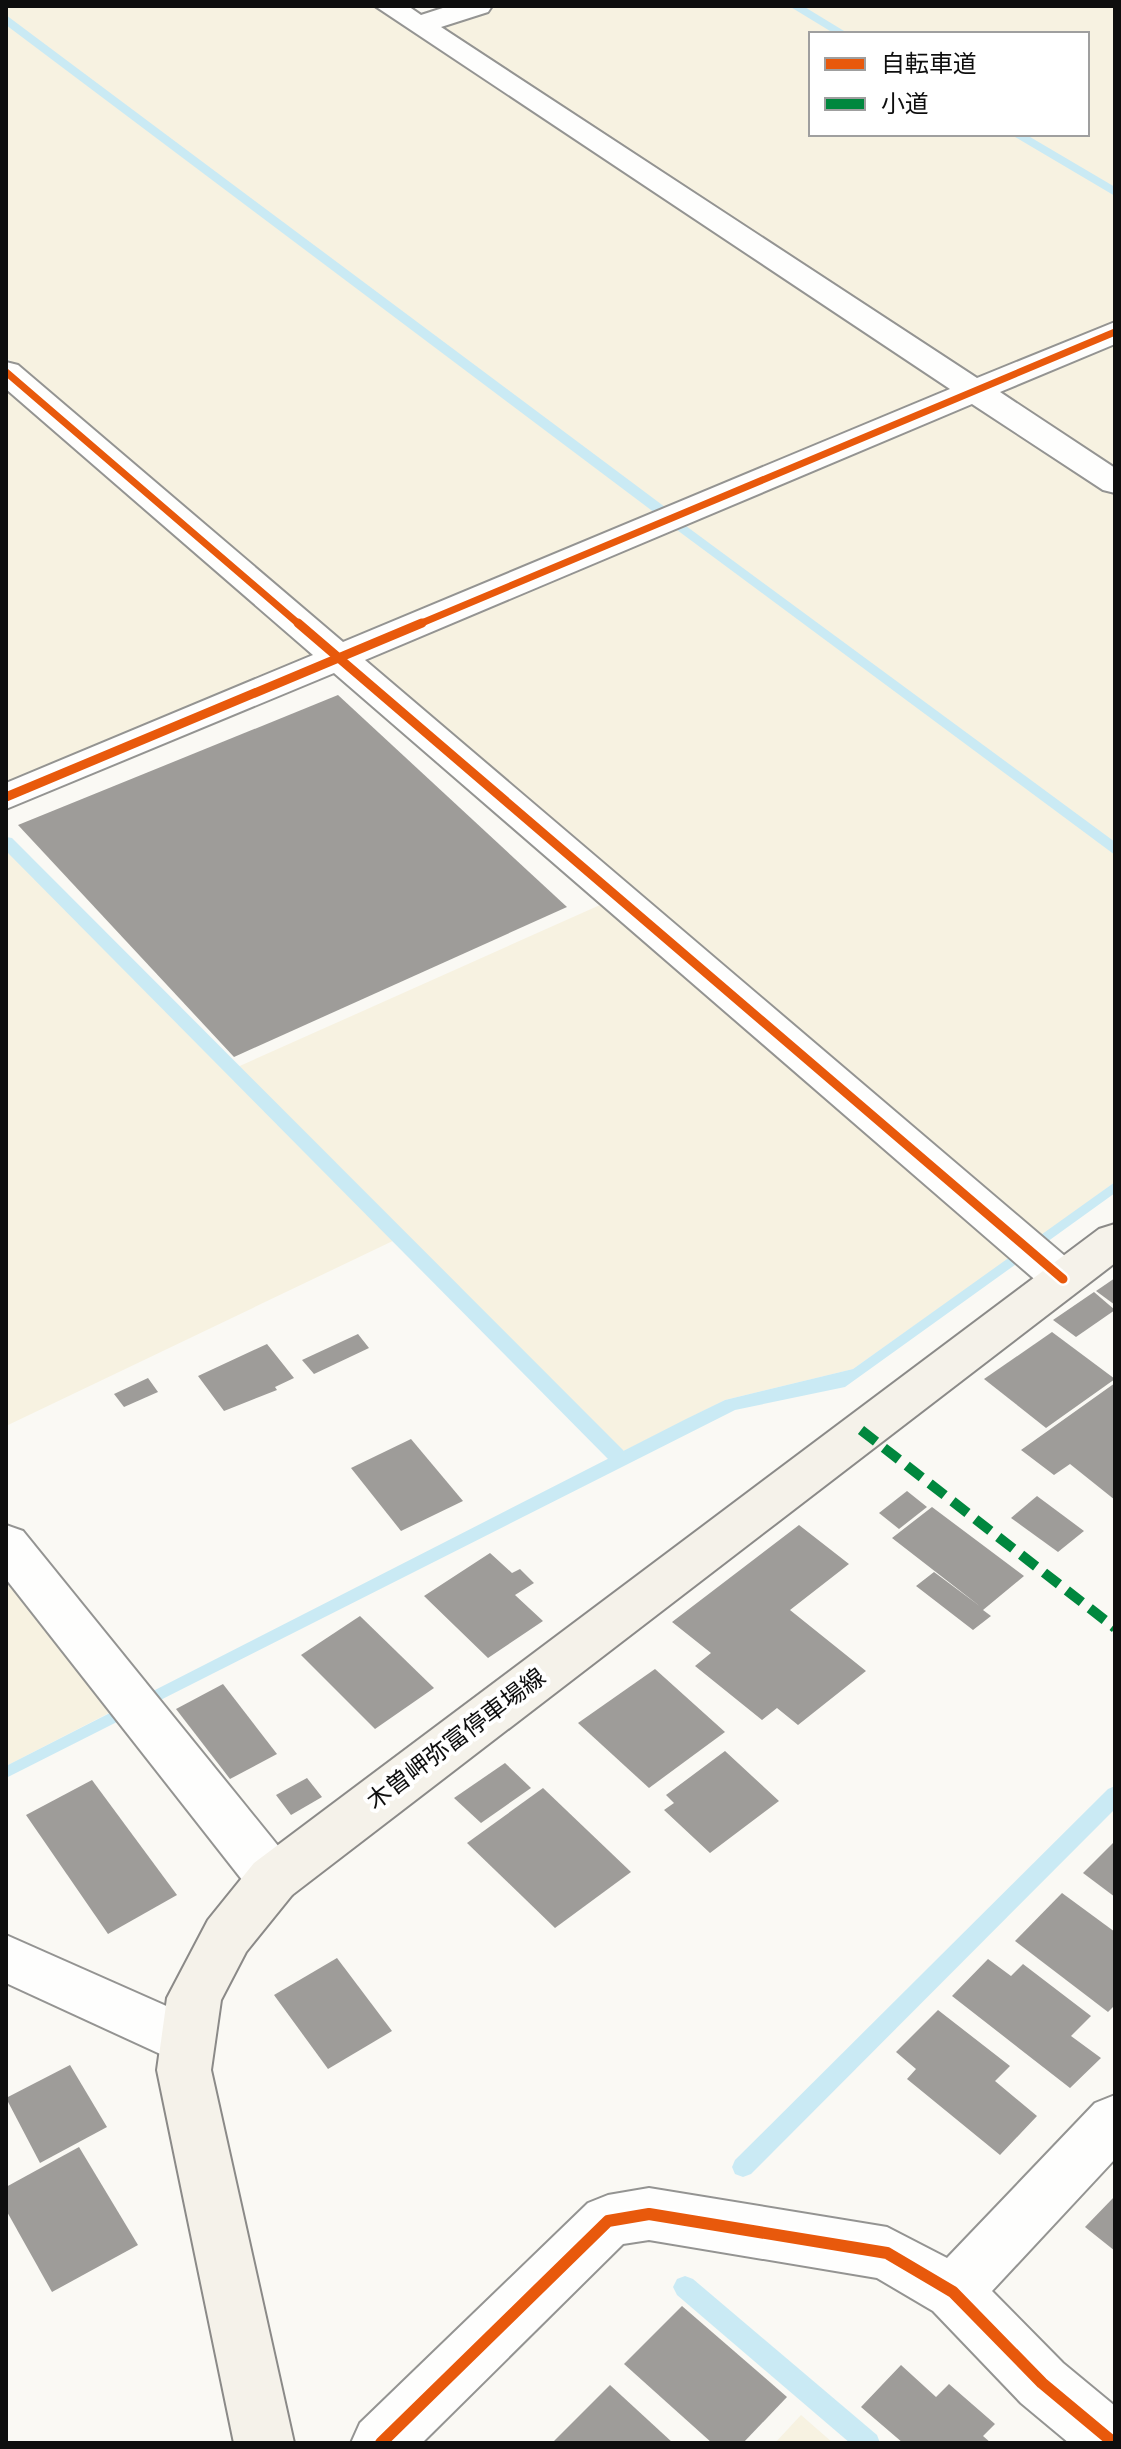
<svg xmlns="http://www.w3.org/2000/svg" width="1121" height="2449" font-family="'Crimson Pro','Noto Sans JP',serif">
	<style>
		.farmland { fill: #f7f2e1; fill-rule: evenodd }
		.water { fill: #caeaf4 }
		.lines { fill: none; stroke-linecap: round; stroke-linejoin: round }
		.stream { fill: #caeaf4; fill-rule: evenodd }
		.building { fill: #9e9c99 }
		.minor-casing { stroke: #949492; stroke-width: 4 }
		.secondary-casing { stroke: #8b8a88; stroke-width: 4 }
		.minor { fill: #fefefd; fill-rule: evenodd }
		.secondary { fill: #f5f2ea; fill-rule: evenodd }
		.quiet { stroke: #00873e; stroke-width: 10; stroke-dasharray: 19 10; stroke-linecap: butt }
		.cycleway-far2-casing { stroke: #fff; stroke-width: 11 }
		.cycleway-far1-casing { stroke: #fff; stroke-width: 14 }
		.cycleway-casing { stroke: #fff; stroke-width: 17 }
		.cycleway-far2 { stroke: #e8590c; stroke-width: 7 }
		.cycleway-far1 { stroke: #e8590c; stroke-width: 9 }
		.cycleway { stroke: #e8590c; stroke-width: 12 }
		.labels { text-anchor: middle; stroke-width: 8; stroke-linejoin: round; paint-order: stroke }
		.street-label { font-size: 24px; fill: #0e0e0e; stroke: #fff }
	</style>
	<rect width="100%" height="100%" fill="#faf9f4"/>
	<g class="farmland">
		<path d="M6,6H373L947,384L950,395L353,643L337,639L6,357Z"/>
		<path d="M487,6H1115V325L989,377L967,375L434,27ZM811,34H1087V134H811Z"/>
		<path d="M1115,339V471L999,397L1003,386Z"/>
		<path d="M6,384L315,650L311,663L6,789Z"/>
		<path d="M963,402L979,405L1115,494V1182L1041,1237L364,666L366,653Z"/>
		<path d="M6,842L233,1069L600,905L1010,1258L853,1369L725,1400L616,1455L399,1238L6,1426Z"/>
		<path d="M6,1578L111,1712L6,1766Z"/>
		<path d="M801,2415L833,2443H775Z"/>
	</g>
	<path class="water" d="M1115,1182V1193L845,1387L735,1410L6,1778V1766L686,1419L725,1400L853,1369Z"/>
	<g class="lines">
		<g class="stream">
			<path d="M789,6H803L849,34H835Z"/>
			<path d="M6,15L669,510V516H659L6,25Z"/>
			<path d="M1010,134H1025L1115,187V196Z"/>
			<path d="M682,523L1115,842V855L677,530V524Z"/>
			<path d="M6,837L12,838L623,1450L626,1455L623,1460H609L6,851Z"/>
			<path d="M1115,1786V1809L751,2174L743,2177L735,2174L732,2167L735,2160L1108,1789Z"/>
			<path d="M685,2276L693,2279L877,2435L880,2443H850L677,2295L673,2287L677,2279Z"/>
		</g>
	</g>
	<g class="building">
		<path d="M338,695L567,907L234,1057L18,825Z"/>
		<path d="M1115,1278V1305L1096,1291Z"/>
		<path d="M1094,1292L1115,1310L1076,1337L1053,1320Z"/>
		<path d="M1052,1332L1115,1379L1046,1428L984,1379Z"/>
		<path d="M358,1334L369,1348L314,1374L302,1360Z"/>
		<path d="M267,1344L294,1378L275,1387L277,1390L224,1411L198,1376Z"/>
		<path d="M148,1378L158,1392L124,1407L114,1394Z"/>
		<path d="M1115,1383V1500L1070,1464L1054,1475L1021,1450Z"/>
		<path d="M411,1439L463,1501L401,1531L351,1468Z"/>
		<path d="M907,1491L927,1507L899,1529L879,1513Z"/>
		<path d="M1037,1496L1084,1531L1058,1552L1011,1518Z"/>
		<path d="M932,1507L1024,1576L983,1610L991,1616L973,1630L916,1586L934,1572L981,1607L892,1538Z"/>
		<path d="M799,1525L849,1564L790,1610L866,1671L798,1725L777,1708L762,1720L695,1666L711,1653L672,1622Z"/>
		<path d="M490,1553L512,1573L520,1569L534,1583L515,1595L543,1621L488,1658L424,1596Z"/>
		<path d="M360,1616L434,1688L375,1729L301,1655Z"/>
		<path d="M655,1669L725,1732L649,1788L578,1723Z"/>
		<path d="M223,1684L277,1754L230,1779L176,1709Z"/>
		<path d="M725,1751L779,1801L710,1853L664,1810L674,1803L666,1795Z"/>
		<path d="M505,1763L531,1788L481,1823L454,1798Z"/>
		<path d="M307,1778L322,1797L291,1815L276,1795Z"/>
		<path d="M92,1780L177,1895L108,1934L26,1815Z"/>
		<path d="M543,1788L631,1872L555,1928L467,1843Z"/>
		<path d="M1115,1841V1897L1083,1873Z"/>
		<path d="M1062,1893L1115,1932V2005L1108,2012L1015,1941Z"/>
		<path d="M337,1958L392,2031L328,2069L274,1995Z"/>
		<path d="M988,1959L1011,1976L1023,1964L1091,2016L1071,2036L1101,2058L1070,2088L952,1996Z"/>
		<path d="M938,2010L1010,2066L995,2081L1037,2116L1000,2155L907,2079L916,2069L896,2052Z"/>
		<path d="M70,2065L107,2127L40,2163L6,2098Z"/>
		<path d="M79,2147L138,2245L52,2292L6,2210V2187Z"/>
		<path d="M1115,2196V2251L1085,2227Z"/>
		<path d="M682,2306L787,2397L743,2443H712L624,2364Z"/>
		<path d="M901,2365L936,2397L949,2384L995,2424L983,2436L991,2443H903L861,2407Z"/>
		<path d="M610,2385L673,2443H552Z"/>
	</g>
	<g class="lines">
		<g class="minor-casing">
			<g id="minor">
				<path d="M375,6H408L421,15L449,6H492L488,12L441,27L977,378L1115,322V344L1000,392L1115,468V493L1103,490L972,404L365,660L1079,1268L1085,1279L1079,1290L1063,1295L1047,1290L334,673L6,809V783L313,655L6,389V362L18,365L343,642L950,389Z"/>
				<path d="M6,1525L23,1531L292,1863L299,1879L292,1895L273,1901L254,1895L6,1579Z"/>
				<path d="M6,1935L207,2024L215,2041L207,2058L188,2065L169,2058L6,1983Z"/>
				<path d="M1115,2095V2159L992,2291L1063,2363L1115,2406V2443H1069L1021,2403L933,2311L877,2278L649,2240L623,2244L422,2443H351L360,2423L588,2203L608,2195L649,2188L887,2227L947,2258L1095,2103Z"/>
			</g>
		</g>
		<g class="secondary-casing">
			<path id="secondary" d="M1115,1224V1263L292,1895L246,1952L221,2000L211,2070L294,2443H234L157,2070L167,1998L208,1920L254,1863L1099,1229Z"/>
		</g>
		<use href="#minor" class="minor"/>
		<use href="#secondary" class="secondary"/>
		<path class="quiet" d="M861,1430L1115,1628"/>
		<g class="cycleway-far2-casing">
			<g id="cycleway-far2">
				<path d="M6,372L300,625"/>
				<path d="M417,625L1115,332"/>
			</g>
		</g>
		<g class="cycleway-far1-casing">
			<g id="cycleway-far1">
				<path d="M298,623L1063,1279"/>
				<path d="M6,797L422,623"/>
			</g>
		</g>
		<g class="cycleway-casing">
			<path id="cycleway" d="M381,2443L608,2221L649,2214L887,2253L953,2292L1042,2383L1114,2443"/>
		</g>
		<use href="#cycleway-far2" class="cycleway-far2"/>
		<use href="#cycleway-far1" class="cycleway-far1"/>
		<use href="#cycleway" class="cycleway"/>
	</g>
	<g class="labels">
		<g class="street-label">
			<text transform="translate(456 1739) rotate(-37)" y="8">木曽岬弥富停車場線</text>
		</g>
	</g>
	<rect width="1121" height="2449" fill="none" stroke="#0e0e0e" stroke-width="16"/>
	<rect x="809" y="32" width="280" height="104" fill="#ffffff" stroke="#9f9f9f" stroke-width="2"/>
	<rect x="825" y="58" width="40" height="12" fill="#e8590c" stroke="#9f9f9f" stroke-width="2"/>
	<text x="881" y="72" font-size="24" fill="#0e0e0e">自転車道</text>
	<rect x="825" y="98" width="40" height="12" fill="#00873e" stroke="#9f9f9f" stroke-width="2"/>
	<text x="881" y="112" font-size="24" fill="#0e0e0e">小道</text>
</svg>
